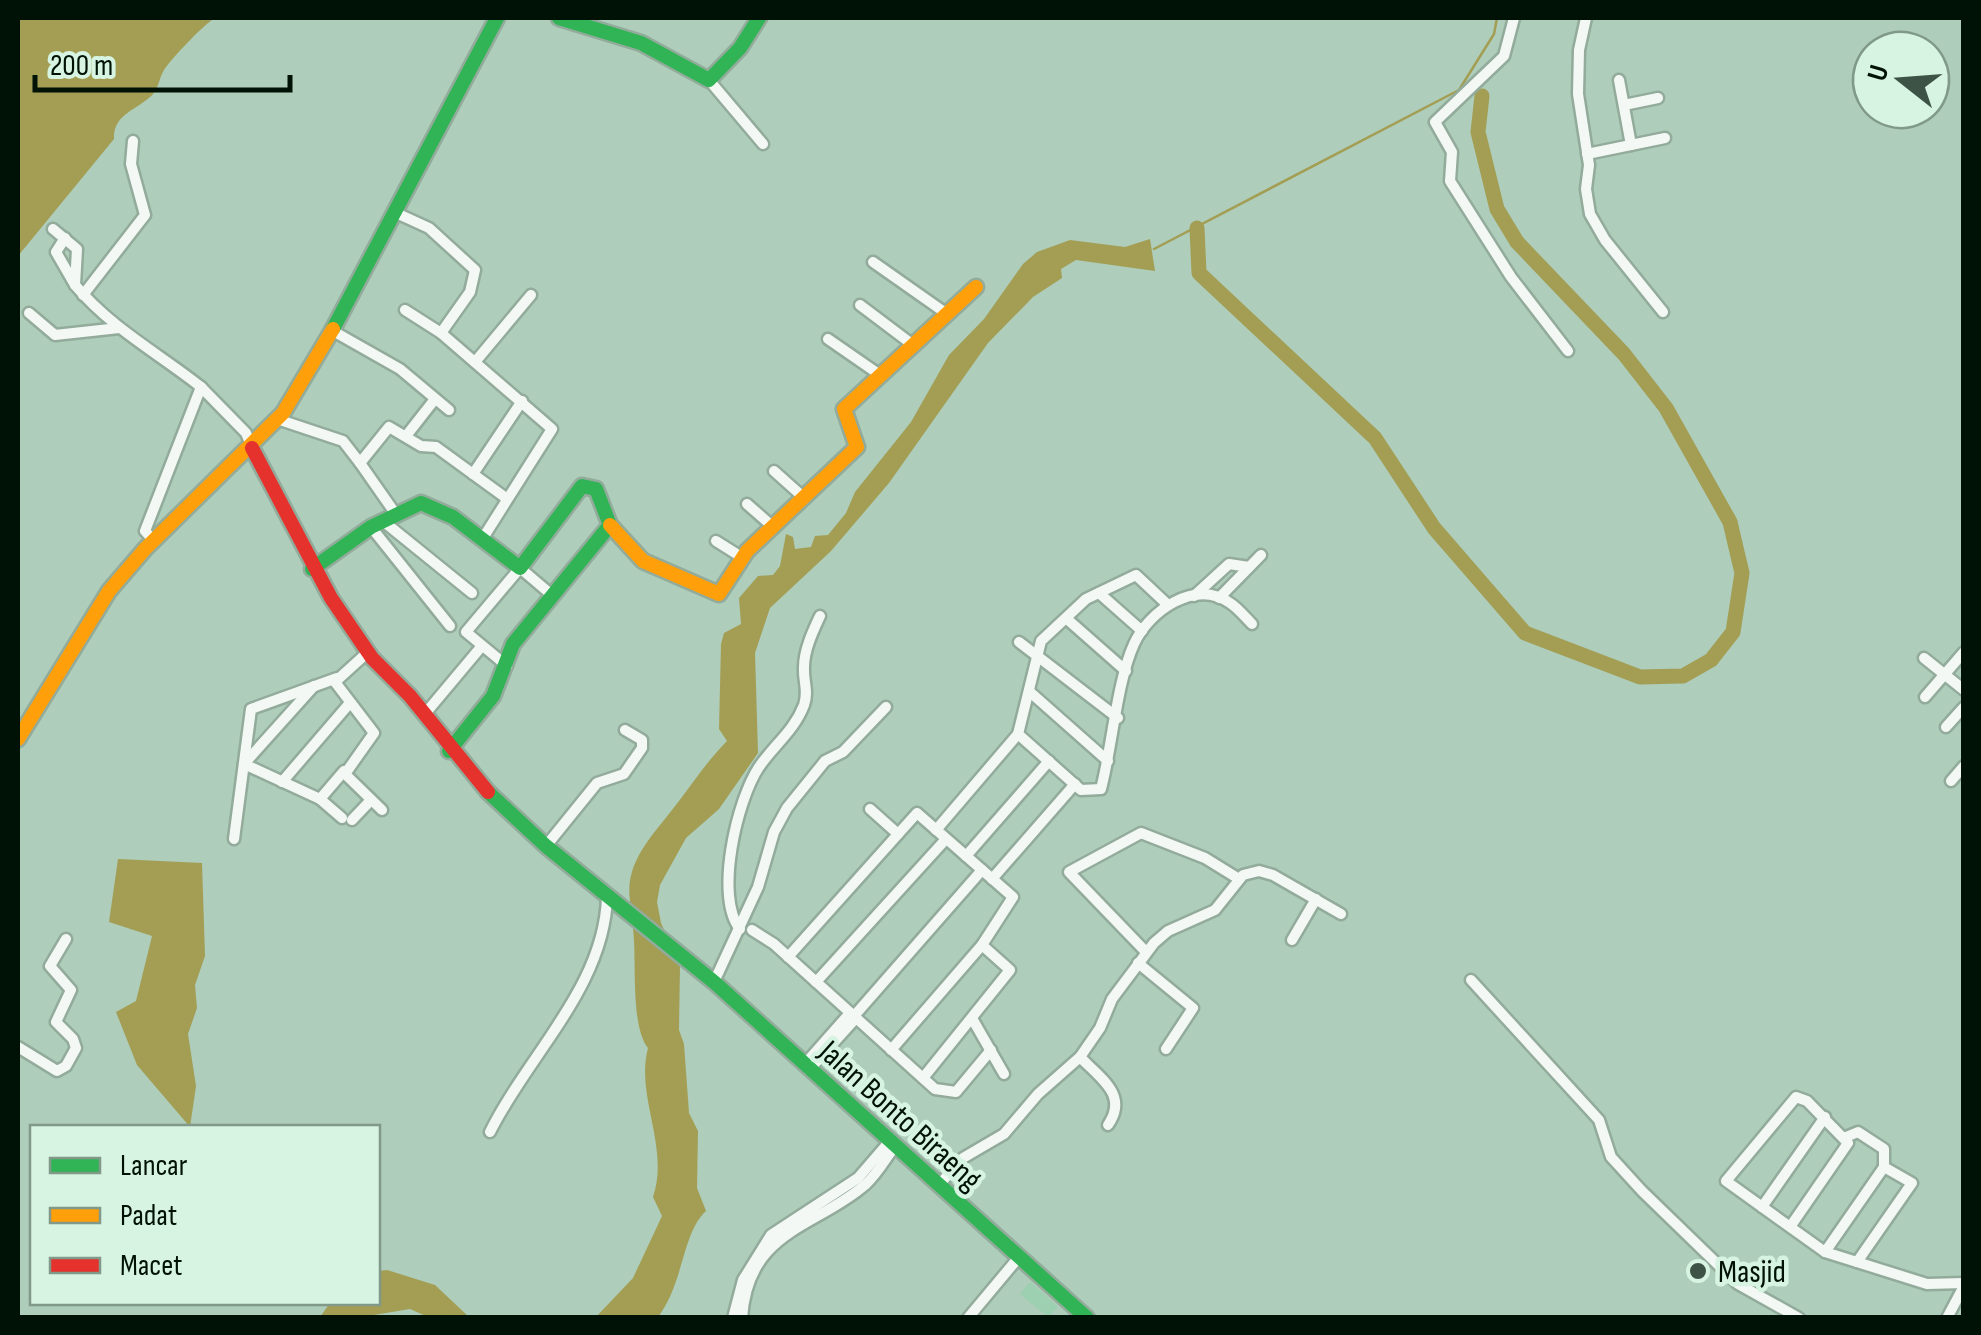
<svg xmlns="http://www.w3.org/2000/svg" width="1981" height="1335" font-family="'Sofia Sans Condensed',sans-serif">
	<style>
		.built { fill: #9dcfb1 }
		.water { fill: #a39e54 }
		.lines { fill: none; stroke-linecap: round; stroke-linejoin: round }
		.stream { stroke: #a39e54; stroke-width: 2.5 }
		.river { stroke: #a39e54; stroke-width: 15 }
		.street-casing { stroke: #92ab9b; stroke-width: 15 }
		.fast-casing { stroke: #92ab9b; stroke-width: 19 }
		.slow-casing { stroke: #92ab9b; stroke-width: 19 }
		.jam-casing { stroke: #92ab9b; stroke-width: 19 }
		.street { stroke: #f3f8f5; stroke-width: 10 }
		.fast { stroke: #30b455; stroke-width: 14 }
		.slow { stroke: #ff9f0a; stroke-width: 14 }
		.jam { stroke: #e5322d; stroke-width: 14 }
		.poi-dot { fill: #3d5345; stroke: #d7f3e1; stroke-width: 4 }
		.labels { text-anchor: middle; stroke-width: 9; stroke-linejoin: round; paint-order: stroke }
		.street-label { font-size: 32px; fill: #001106; stroke: #d7f3e1 }
		.poi-label { font-size: 32px; fill: #001106; stroke: #d7f3e1; text-anchor: start }
	</style>
	<rect width="100%" height="100%" fill="#aecdba"/>
	<path class="built" d="M1030,1282L1058,1307L1048,1317L1020,1294Z"/>
	<g class="water">
		<path d="M18,18H215C203,25 172,58 164,70C158,80 159,90 149,98C133,111 113,116 114,139L18,256Z"/>
		<path d="M1150,239L1155,271L1076,260L1061,269L1062,278L1033,297L988,343L889,483L831,551L770,608L755,653L758,753L719,809L686,838L660,885L657,902L661,923L680,965L679,1030L684,1044L689,1113L698,1131L697,1188L706,1211C682,1233 684,1283 658,1317L595,1318L633,1278L662,1216L653,1197C670,1146 635,1097 648,1048C630,1026 637,958 633,929L637,924C613,870 650,840 679,801C695,780 708,760 727,741L719,729L721,644L724,633L741,624L739,598L758,576L773,575L780,566L786,534L793,537L795,549L811,547L815,536L828,535L846,513L855,492L911,422L949,355L984,319L1023,264L1037,252L1070,240L1125,247Z"/>
		<path d="M118,859L202,863L205,956L195,985L197,1008L188,1034L196,1086L190,1127L137,1065L116,1012L136,1001L152,936L109,922Z"/>
		<path d="M387,1270L435,1285L469,1317H428L410,1309L362,1317H320L330,1303L378,1302V1271Z"/>
	</g>
	<g class="lines">
		<path class="stream" d="M1154,249L1459,90L1494,34L1497,18"/>
		<path class="river" d="M1197,228L1199,273L1375,438L1434,528L1525,633L1640,677L1683,676L1711,660L1733,632L1742,573L1730,522L1666,408L1624,354L1517,242L1497,209L1478,132L1482,96"/>
		<g class="street-casing">
			<g id="street">
				<path d="M1514,18L1504,56L1435,122L1452,152L1450,181L1511,277L1568,351"/>
				<path d="M1586,18L1579,50L1578,94L1589,165L1586,189L1590,214L1605,240L1663,312"/>
				<path d="M709,80L763,144"/>
				<path d="M1619,80L1631,145"/>
				<path d="M1624,105L1658,98"/>
				<path d="M1587,154L1665,138"/>
				<path d="M394,212L429,228L475,270L470,292L441,333"/>
				<path d="M53,229L77,249L75,285C111,328 158,353 201,387L145,531L154,541"/>
				<path d="M65,238L56,252L75,285"/>
				<path d="M873,262L947,314"/>
				<path d="M83,295L145,215L131,164L133,141"/>
				<path d="M860,305L913,345"/>
				<path d="M405,310L441,333L552,429L483,538"/>
				<path d="M29,313L55,335L119,328"/>
				<path d="M333,331L400,369L449,410"/>
				<path d="M828,339L880,375"/>
				<path d="M475,362L531,295"/>
				<path d="M201,387L246,433L252,448"/>
				<path d="M280,420L343,441L360,463"/>
				<path d="M406,436L435,399"/>
				<path d="M774,471L802,496"/>
				<path d="M473,474L522,401"/>
				<path d="M747,504L772,526"/>
				<path d="M395,513L360,463L389,427L421,446L436,447L506,498"/>
				<path d="M383,521L472,593"/>
				<path d="M371,527L450,626"/>
				<path d="M716,541L743,558"/>
				<path d="M1099,593L1142,631"/>
				<path d="M1194,596L1229,564L1249,567"/>
				<path d="M1219,598L1261,555"/>
				<path d="M1067,619L1126,671"/>
				<path d="M1019,642L1118,718"/>
				<path d="M368,652L335,682L374,733L345,774L382,810"/>
				<path d="M1924,658L1964,690"/>
				<path d="M507,666L466,632L520,568L553,596"/>
				<path d="M314,686L244,764L320,799L344,771"/>
				<path d="M1030,692L1108,761"/>
				<path d="M1925,697L1964,652"/>
				<path d="M424,715L481,647"/>
				<path d="M1946,727L1964,707"/>
				<path d="M1018,734L1081,790L1101,789C1112,747 1117,681 1134,644C1148,612 1195,578 1230,603C1238,608 1245,617 1252,624"/>
				<path d="M1951,781L1964,766"/>
				<path d="M282,782L349,704"/>
				<path d="M320,799L342,818"/>
				<path d="M870,809L898,834"/>
				<path d="M352,820L371,800"/>
				<path d="M936,830L1018,734L1041,641L1086,599L1136,575L1168,605"/>
				<path d="M234,839L251,709L337,678"/>
				<path d="M546,846L597,783L624,774L642,748V740L625,730"/>
				<path d="M966,856L1049,761"/>
				<path d="M992,879L1075,784"/>
				<path d="M740,929C714,897 737,800 759,767C774,745 794,731 804,705C809,691 803,681 804,667C804,650 813,631 820,616"/>
				<path d="M752,930L774,944L935,1089L956,1092L991,1050"/>
				<path d="M1292,940L1316,899"/>
				<path d="M1146,952L1069,872L1141,833L1205,858L1239,879"/>
				<path d="M788,957L917,813L1013,897L982,945L891,1050"/>
				<path d="M1138,963L1193,1008L1166,1049"/>
				<path d="M1471,980L1599,1120L1611,1157L1642,1191L1738,1284L1799,1318"/>
				<path d="M714,982L758,887L774,832L787,808L825,761L843,752L886,707"/>
				<path d="M816,982L946,839"/>
				<path d="M854,1016L982,870"/>
				<path d="M973,1020L1004,1074"/>
				<path d="M18,1047L57,1071L66,1066L76,1048L73,1039L56,1022L71,990L50,966L66,939"/>
				<path d="M1080,1057C1100,1078 1129,1095 1108,1125"/>
				<path d="M804,1065L850,1013"/>
				<path d="M809,1070L856,1018"/>
				<path d="M923,1078L1010,970L982,945"/>
				<path d="M490,1132C528,1055 605,986 607,896"/>
				<path d="M1846,1137L1858,1132L1884,1149V1167L1912,1183L1857,1262"/>
				<path d="M1884,1167L1825,1252L1927,1284L1964,1283"/>
				<path d="M939,1185L963,1158L1004,1134L1038,1094L1080,1057L1100,1028L1112,999L1154,943L1168,931L1215,910L1243,875L1259,871L1273,875L1341,914"/>
				<path d="M1762,1207L1825,1117"/>
				<path d="M1790,1227L1848,1143L1807,1101L1796,1097L1726,1181L1825,1252"/>
				<path d="M733,1318L743,1280L771,1235L858,1178L890,1141"/>
				<path d="M742,1318C748,1229 816,1228 866,1184C877,1174 886,1158 895,1146"/>
				<path d="M968,1318L1019,1257"/>
				<path d="M1947,1318L1964,1286"/>
			</g>
		</g>
		<g class="fast-casing">
			<g id="fast">
				<path d="M559,18L641,43L709,80L740,48L759,18"/>
				<path d="M333,329L497,18"/>
				<path d="M312,569L371,527L421,503L453,517L520,568L582,486L596,489L610,525L513,644L493,696L449,751"/>
				<path d="M488,792L546,846L714,982L1087,1318"/>
			</g>
		</g>
		<g class="slow-casing">
			<g id="slow">
				<path d="M610,525L643,561L719,594L747,551L857,447L844,409L976,287"/>
				<path d="M18,739L109,591L145,549L283,413L333,329"/>
			</g>
		</g>
		<g class="jam-casing">
			<path id="jam" d="M252,448L331,598L372,658L410,696L488,792"/>
		</g>
		<use href="#street" class="street"/>
		<use href="#fast" class="fast"/>
		<use href="#slow" class="slow"/>
		<use href="#jam" class="jam"/>
	</g>
	<circle class="poi-dot" cx="1698" cy="1271" r="10"/>
	<g class="labels">
		<g class="street-label">
			<text transform="translate(901 1115) rotate(42)" y="11">Jalan Bonto Biraeng</text>
		</g>
		<g class="poi-label">
			<text x="1718" y="1282">Masjid</text>
		</g>
	</g>
	<rect width="1981" height="1335" fill="none" stroke="#001106" stroke-width="40"/>
	<rect x="30" y="1125" width="350" height="180" fill="#d7f3e1" stroke="#819989" stroke-width="2.5"/>
	<rect x="50" y="1158" width="50" height="15" fill="#30b455" stroke="#819989" stroke-width="2.5"/>
	<text x="120" y="1175" font-size="30" fill="#001106">Lancar</text>
	<rect x="50" y="1208" width="50" height="15" fill="#ff9f0a" stroke="#819989" stroke-width="2.5"/>
	<text x="120" y="1225" font-size="30" fill="#001106">Padat</text>
	<rect x="50" y="1258" width="50" height="15" fill="#e5322d" stroke="#819989" stroke-width="2.5"/>
	<text x="120" y="1275" font-size="30" fill="#001106">Macet</text>
	<g transform="translate(1901 80) rotate(287)"><circle r="48" fill="#d7f3e1" stroke="#819989" stroke-width="2.5"/>
	<path d="M0-8L18 38L0 25L-18 38Z" fill="#3d5345"/>
	<text y="-15" font-size="28" font-weight="bold" text-anchor="middle" fill="#001106">U</text>
	</g>
	<path d="M35 75v15h255v-15" fill="none" stroke="#001106" stroke-width="5"/>
	<text x="50" y="75" font-size="30" fill="#001106" stroke="#d7f3e1" stroke-width="8" paint-order="stroke">200 m</text>
</svg>
